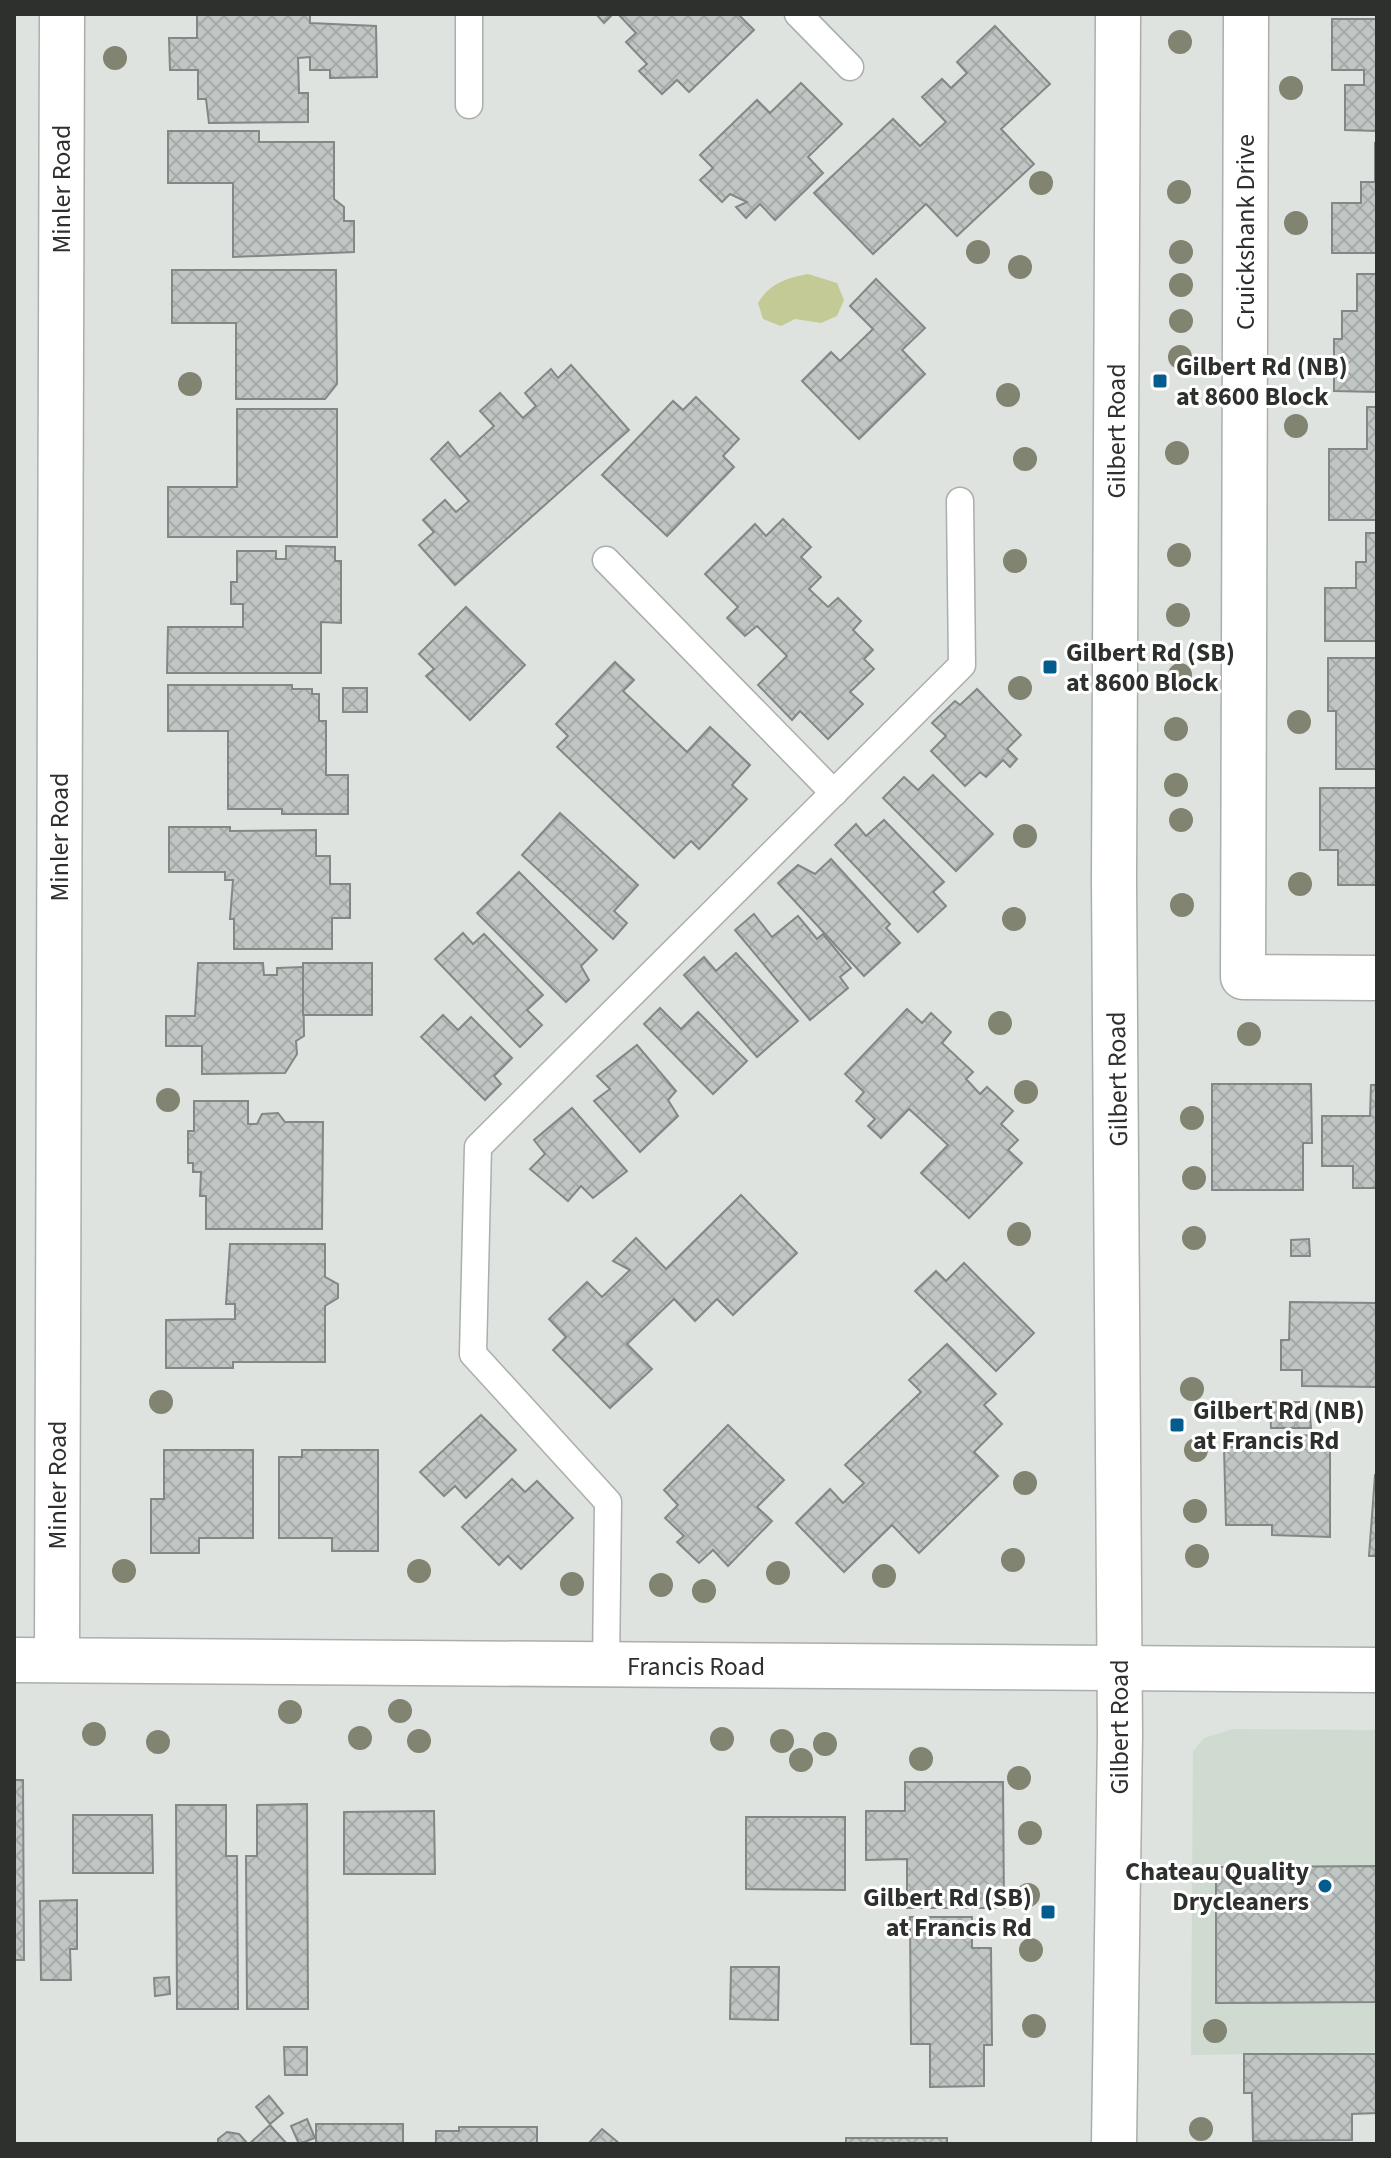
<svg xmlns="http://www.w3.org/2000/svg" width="1391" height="2158" font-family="'Source Sans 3',sans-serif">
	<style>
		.built { fill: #cfdad1 }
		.garden { fill: #c3ca95 }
		.building { fill: url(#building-cross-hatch); stroke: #838886; stroke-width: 2 }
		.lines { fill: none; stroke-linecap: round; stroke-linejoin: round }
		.lane-casing { stroke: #aaafab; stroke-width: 29 }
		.street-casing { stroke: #aaafab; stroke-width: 47 }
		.secondary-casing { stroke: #aaafab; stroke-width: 47 }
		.lane { stroke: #fff; stroke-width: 26 }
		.street { stroke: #fff; stroke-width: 44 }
		.secondary { stroke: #fff; stroke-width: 44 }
		.tree { fill: #808470 }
		.poi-dot { fill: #045c8e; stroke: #fff; stroke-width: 3 }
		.labels { text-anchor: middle; stroke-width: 6; stroke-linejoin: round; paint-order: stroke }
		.street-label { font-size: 26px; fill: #2e302e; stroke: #fff }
		.poi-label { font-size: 26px; font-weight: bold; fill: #2e302e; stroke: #fff; text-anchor: start }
	</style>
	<defs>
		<pattern id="building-cross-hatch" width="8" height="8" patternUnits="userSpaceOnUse" patternTransform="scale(2)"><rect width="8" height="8" fill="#c0c6c3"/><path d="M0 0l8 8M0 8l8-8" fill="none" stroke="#a5aaa8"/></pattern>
	</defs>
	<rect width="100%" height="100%" fill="#dee3df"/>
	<path class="built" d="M1233,1729L1377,1730V2052L1191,2055L1193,1751L1204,1738Z"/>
	<path class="garden" d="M808,274L837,283L844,300L837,316L821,323L795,319L781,326L763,319L758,303C769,284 786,278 808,274Z"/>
	<g class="building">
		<path d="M197,14H310V23L376,26L377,77L330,78V70H310V57L298,58L299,93H308V122L209,123L206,99H198V70H170L169,38H197Z"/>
		<path d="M596,14H613L604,23Z"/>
		<path d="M618,14H738L754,30L689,92L677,80L662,94L639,71L647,64L626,42L636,33Z"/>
		<path d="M1332,19H1377V131L1345,130V85H1364V70H1332Z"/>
		<path d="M995,26L1050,84L1001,129L1034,164L957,236L926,204L873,254L814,193L893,119L920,146L946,122L922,97L942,79L951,88L967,73L957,62Z"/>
		<path d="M801,83L842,124L808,157L823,173L775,220L760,204L746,218L736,207L747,202L730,194L722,202L700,180L713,168L700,155L757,100L770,113Z"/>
		<path d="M168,131H259V142H334V199L344,207V221H354V252L233,257V183H168Z"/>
		<path d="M1375,142L1377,253H1332V203H1361V182H1375Z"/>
		<path d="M172,270H336L337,384L325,399H236V323H172Z"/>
		<path d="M1357,274H1377V392L1334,391V339H1342V311H1357Z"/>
		<path d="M876,279L925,328L902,350L925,374L859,439L802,381L831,352L840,361L873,329L850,306Z"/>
		<path d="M571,365L629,430L455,585L419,545L434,532L423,520L445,500L456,512L469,501L431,459L448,442L460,457L494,426L480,411L500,393L523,418L536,406L525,393L551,369L558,378Z"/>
		<path d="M696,397L739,439L723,456L734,467L667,536L602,475L673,401L683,410Z"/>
		<path d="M1367,407H1377V520H1329V449H1367Z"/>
		<path d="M237,409H337V537H168V487H237Z"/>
		<path d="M783,519L811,547L801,557L821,577L809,589L828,607L838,598L861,621L853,630L873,650L864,659L874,669L850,692L863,704L828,739L800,711L792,720L758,685L787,656L757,626L745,636L727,618L738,607L705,574L755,524L766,536Z"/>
		<path d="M1366,533H1377V641H1325V588H1356V562H1366Z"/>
		<path d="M286,546L335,547V561H341V623L321,622V673H167L168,627H243V604H231V582H237V551H276V559H286Z"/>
		<path d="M466,607L525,665L470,720L426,676L434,669L419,654Z"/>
		<path d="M1328,658H1377V769H1336V711H1328Z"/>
		<path d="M615,662L634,680L623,691L687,752L710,727L750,765L732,785L747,799L699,849L691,841L674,858L557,747L568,736L556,724Z"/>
		<path d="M168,685H292V689H312V694H319V721H326V775H348V814H282V809H228V731H168Z"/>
		<rect x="343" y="688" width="24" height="24"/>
		<path d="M977,689L1021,735L1007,749L1017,759L1010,767L1003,760L986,777L980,772L965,786L931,751L946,736L932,723L955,701L960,705Z"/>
		<path d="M933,775L993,834L956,871L883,798L904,777L918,790Z"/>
		<path d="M1320,788H1377V885H1338V850H1320Z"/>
		<path d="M560,813L638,885L614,911L627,923L613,939L522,855Z"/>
		<path d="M884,820L944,882L933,892L946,906L918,932L835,845L856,824L866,836Z"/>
		<path d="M169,827H230V831L316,830V856H330V884H350V918H332V949H234V919H230L233,880H225V872H169Z"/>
		<path d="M831,859L890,924L886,928L900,943L864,976L778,883L798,865L815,874Z"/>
		<path d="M519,872L597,950L581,966L589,980L566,1002L477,913Z"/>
		<path d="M754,914L772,937L798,916L817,939L823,934L851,968L840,977L848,988L810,1020L735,930Z"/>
		<path d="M463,933L473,944L484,934L543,995L527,1010L542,1025L520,1047L435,959Z"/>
		<path d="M736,953L798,1021L757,1057L684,975L704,957L716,971Z"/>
		<path d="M198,963H263L264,975H277V968L303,967L304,1036L296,1041L297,1054L285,1073L202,1074V1046H166V1016H195Z"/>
		<rect x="303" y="963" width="69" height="52"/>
		<path d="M660,1008L681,1029L698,1012L747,1061L713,1094L644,1024Z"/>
		<path d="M907,1009L922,1023L931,1013L951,1032L942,1043L973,1072L966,1079L980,1094L987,1087L1013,1111L1001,1124L1018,1140L1008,1150L1022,1163L969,1218L921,1173L948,1145L909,1109L881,1138L868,1126L875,1119L856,1101L864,1092L845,1074Z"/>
		<path d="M443,1015L458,1030L471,1017L512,1058L494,1076L501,1084L485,1100L421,1037Z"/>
		<path d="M637,1045L676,1091L668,1100L678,1116L640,1152L594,1101L610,1089L597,1076Z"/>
		<path d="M1212,1084H1311L1312,1143H1303V1190H1212Z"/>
		<path d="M1371,1085H1377V1188H1353V1166H1322V1116H1370Z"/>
		<path d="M194,1101H248V1124H257L262,1114L278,1113L285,1122H323L322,1229H206V1196H200L201,1172H193V1163H188V1131H194Z"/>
		<path d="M572,1108L627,1171L593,1198L581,1186L568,1201L530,1169L545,1154L534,1140Z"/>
		<path d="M741,1195L797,1253L733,1315L717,1299L695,1321L674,1299L627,1344L652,1369L610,1408L553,1350L566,1337L549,1319L587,1282L602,1297L630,1270L613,1261L636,1238L666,1269Z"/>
		<path d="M1309,1239L1310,1256H1291V1240Z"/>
		<path d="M230,1244H325V1277L338,1284V1298L325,1306V1362H233V1368H166V1320L235,1319V1304H226Z"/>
		<path d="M964,1263L1034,1333L996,1371L915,1291L936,1271L946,1281Z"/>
		<path d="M1290,1302L1377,1303V1387L1302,1386V1370H1281V1340H1289Z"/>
		<path d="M947,1344L996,1394L984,1405L1002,1424L974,1452L998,1476L919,1553L892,1525L844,1572L796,1523L830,1489L843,1503L864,1483L845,1465L921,1392L909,1380Z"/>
		<path d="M1270,1402H1309L1311,1428H1271Z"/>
		<path d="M481,1415L516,1450L466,1498L455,1486L444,1496L420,1472Z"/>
		<path d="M728,1425L784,1480L757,1507L772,1521L728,1566L713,1550L699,1563L677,1542L684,1536L665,1518L678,1505L664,1490Z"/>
		<path d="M1291,1435L1330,1436V1537L1272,1535V1525H1226L1224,1447L1291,1448Z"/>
		<path d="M164,1450H253V1538H199V1553H151V1499H164Z"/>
		<path d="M302,1450H378V1551H332V1538H279V1457H302Z"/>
		<path d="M1375,1475H1377V1556H1369Z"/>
		<path d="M512,1479L525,1492L537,1481L573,1518L521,1569L508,1556L499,1565L462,1527Z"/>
		<path d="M14,1780H23L24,1960H14Z"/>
		<path d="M905,1782H1003L1004,1908H907V1859L866,1860V1811H905Z"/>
		<path d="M307,1804L308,2009H247L246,1856H257V1805Z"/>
		<path d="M176,1805H226V1856H237L238,2009H177Z"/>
		<path d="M434,1811L435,1874H344V1812Z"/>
		<path d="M73,1815H152L153,1873H73Z"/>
		<path d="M746,1817H845V1890L746,1889Z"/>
		<path d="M1377,1866V2002L1216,2003V1867Z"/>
		<path d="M77,1900V1949H70L71,1980H41L40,1901Z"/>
		<path d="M910,1917H972V1948H991L992,2045H984V2086L930,2087V2044H911Z"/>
		<path d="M731,1967H779L778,2020L730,2019Z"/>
		<path d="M169,1977L170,1994L155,1996L154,1978Z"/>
		<path d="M284,2047H307V2075H285Z"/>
		<path d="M1244,2054H1377V2113L1352,2114V2140L1253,2141L1252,2093H1244Z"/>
		<path d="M269,2096L283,2113L270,2124L256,2107Z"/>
		<path d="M307,2119L315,2138L299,2144L291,2126Z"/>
		<rect x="316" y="2124" width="87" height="20"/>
		<path d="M270,2125L287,2144H249Z"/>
		<path d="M459,2127H537V2144H436V2131H459Z"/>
		<path d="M602,2129L620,2144H588Z"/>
		<path d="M227,2132L239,2134L248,2144H218V2139Z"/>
		<rect x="846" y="2138" width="101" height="6"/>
	</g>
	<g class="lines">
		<g class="lane-casing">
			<g id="lane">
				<path d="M469,14V105"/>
				<path d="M798,14L850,67"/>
				<path d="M606,560L834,793"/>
				<path d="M606,1665L608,1502L473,1354L478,1147L962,665L960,501"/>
			</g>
		</g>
		<g class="street-casing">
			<g id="street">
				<path d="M1246,14L1243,977L1377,978"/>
				<path d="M57,1660L62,14"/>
			</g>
		</g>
		<g class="secondary-casing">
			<g id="secondary">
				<path d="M14,1660L1377,1670"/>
				<path d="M1114,2144L1120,1735L1114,880L1118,14"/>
			</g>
		</g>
		<use href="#lane" class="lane"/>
		<use href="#street" class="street"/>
		<use href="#secondary" class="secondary"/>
	</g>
	<g class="tree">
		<circle cx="1180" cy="42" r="12"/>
		<circle cx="115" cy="58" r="12"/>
		<circle cx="1291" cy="88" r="12"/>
		<circle cx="1041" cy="183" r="12"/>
		<circle cx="1179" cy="192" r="12"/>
		<circle cx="1296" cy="223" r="12"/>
		<circle cx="978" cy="252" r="12"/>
		<circle cx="1181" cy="252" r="12"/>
		<circle cx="1020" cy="267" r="12"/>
		<circle cx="1181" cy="285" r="12"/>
		<circle cx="1181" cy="321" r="12"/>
		<circle cx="1180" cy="357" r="12"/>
		<circle cx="190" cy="384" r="12"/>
		<circle cx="1008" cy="395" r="12"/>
		<circle cx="1296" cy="426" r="12"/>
		<circle cx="1177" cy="453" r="12"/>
		<circle cx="1025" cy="459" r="12"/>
		<circle cx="1179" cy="555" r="12"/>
		<circle cx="1015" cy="561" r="12"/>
		<circle cx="1178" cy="615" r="12"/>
		<circle cx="1180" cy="675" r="12"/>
		<circle cx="1020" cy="688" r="12"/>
		<circle cx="1299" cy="722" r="12"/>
		<circle cx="1176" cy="729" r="12"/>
		<circle cx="1176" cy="785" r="12"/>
		<circle cx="1181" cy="820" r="12"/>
		<circle cx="1025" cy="836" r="12"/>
		<circle cx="1300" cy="884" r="12"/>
		<circle cx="1182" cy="905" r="12"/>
		<circle cx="1014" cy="919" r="12"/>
		<circle cx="1000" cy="1023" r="12"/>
		<circle cx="1249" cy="1034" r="12"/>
		<circle cx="1026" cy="1092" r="12"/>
		<circle cx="168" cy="1100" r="12"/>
		<circle cx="1192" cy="1118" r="12"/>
		<circle cx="1194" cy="1178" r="12"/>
		<circle cx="1019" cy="1234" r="12"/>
		<circle cx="1194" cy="1238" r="12"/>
		<circle cx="1192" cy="1389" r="12"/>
		<circle cx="161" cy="1402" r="12"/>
		<circle cx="1196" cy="1450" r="12"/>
		<circle cx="1025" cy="1483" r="12"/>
		<circle cx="1195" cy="1511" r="12"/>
		<circle cx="1197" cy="1556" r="12"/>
		<circle cx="1013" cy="1560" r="12"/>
		<circle cx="124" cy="1571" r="12"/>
		<circle cx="419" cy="1571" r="12"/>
		<circle cx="778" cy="1573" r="12"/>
		<circle cx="884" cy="1576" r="12"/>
		<circle cx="572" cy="1584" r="12"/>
		<circle cx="661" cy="1585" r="12"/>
		<circle cx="704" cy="1591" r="12"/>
		<circle cx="400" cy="1711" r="12"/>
		<circle cx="290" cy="1712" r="12"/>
		<circle cx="94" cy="1734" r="12"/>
		<circle cx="360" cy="1738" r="12"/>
		<circle cx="722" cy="1739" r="12"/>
		<circle cx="419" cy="1741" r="12"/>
		<circle cx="782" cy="1741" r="12"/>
		<circle cx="158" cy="1742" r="12"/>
		<circle cx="825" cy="1744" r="12"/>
		<circle cx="921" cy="1759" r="12"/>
		<circle cx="801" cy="1760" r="12"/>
		<circle cx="1019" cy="1778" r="12"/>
		<circle cx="1030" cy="1833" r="12"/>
		<circle cx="1028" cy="1895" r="12"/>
		<circle cx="1031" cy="1950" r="12"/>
		<circle cx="1034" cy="2026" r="12"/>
		<circle cx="1215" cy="2031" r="12"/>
		<circle cx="1201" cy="2129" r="12"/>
	</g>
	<g class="poi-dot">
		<rect x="1152" y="373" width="16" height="16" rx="4"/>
		<rect x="1042" y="659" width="16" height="16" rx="4"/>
		<rect x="1169" y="1417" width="16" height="16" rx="4"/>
		<circle cx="1325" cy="1886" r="8"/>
		<rect x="1040" y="1904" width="16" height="16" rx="4"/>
	</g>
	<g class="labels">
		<g class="street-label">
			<text transform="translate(61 189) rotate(-90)" y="9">Minler Road</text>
			<text transform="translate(1245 232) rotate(-90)" y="9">Cruickshank Drive</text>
			<text transform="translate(1116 431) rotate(-90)" y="9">Gilbert Road</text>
			<text transform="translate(59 837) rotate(-90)" y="9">Minler Road</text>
			<text transform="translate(1117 1079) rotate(-91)" y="9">Gilbert Road</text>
			<text transform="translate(57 1485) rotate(-90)" y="9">Minler Road</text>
			<text x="696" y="1675">Francis Road</text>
			<text transform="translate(1119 1727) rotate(-90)" y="9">Gilbert Road</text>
		</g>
		<g class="poi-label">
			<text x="1176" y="375">Gilbert Rd (NB)<tspan x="1176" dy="30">at 8600 Block</tspan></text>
			<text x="1066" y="661">Gilbert Rd (SB)<tspan x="1066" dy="30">at 8600 Block</tspan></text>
			<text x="1193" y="1419">Gilbert Rd (NB)<tspan x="1193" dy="30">at Francis Rd</tspan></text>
			<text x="1309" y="1880" text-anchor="end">Chateau Quality<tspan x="1309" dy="30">Drycleaners</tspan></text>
			<text x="1032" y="1906" text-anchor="end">Gilbert Rd (SB)<tspan x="1032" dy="30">at Francis Rd</tspan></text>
		</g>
	</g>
	<rect width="1391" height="2158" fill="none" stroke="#2e302e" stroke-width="32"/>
</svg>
